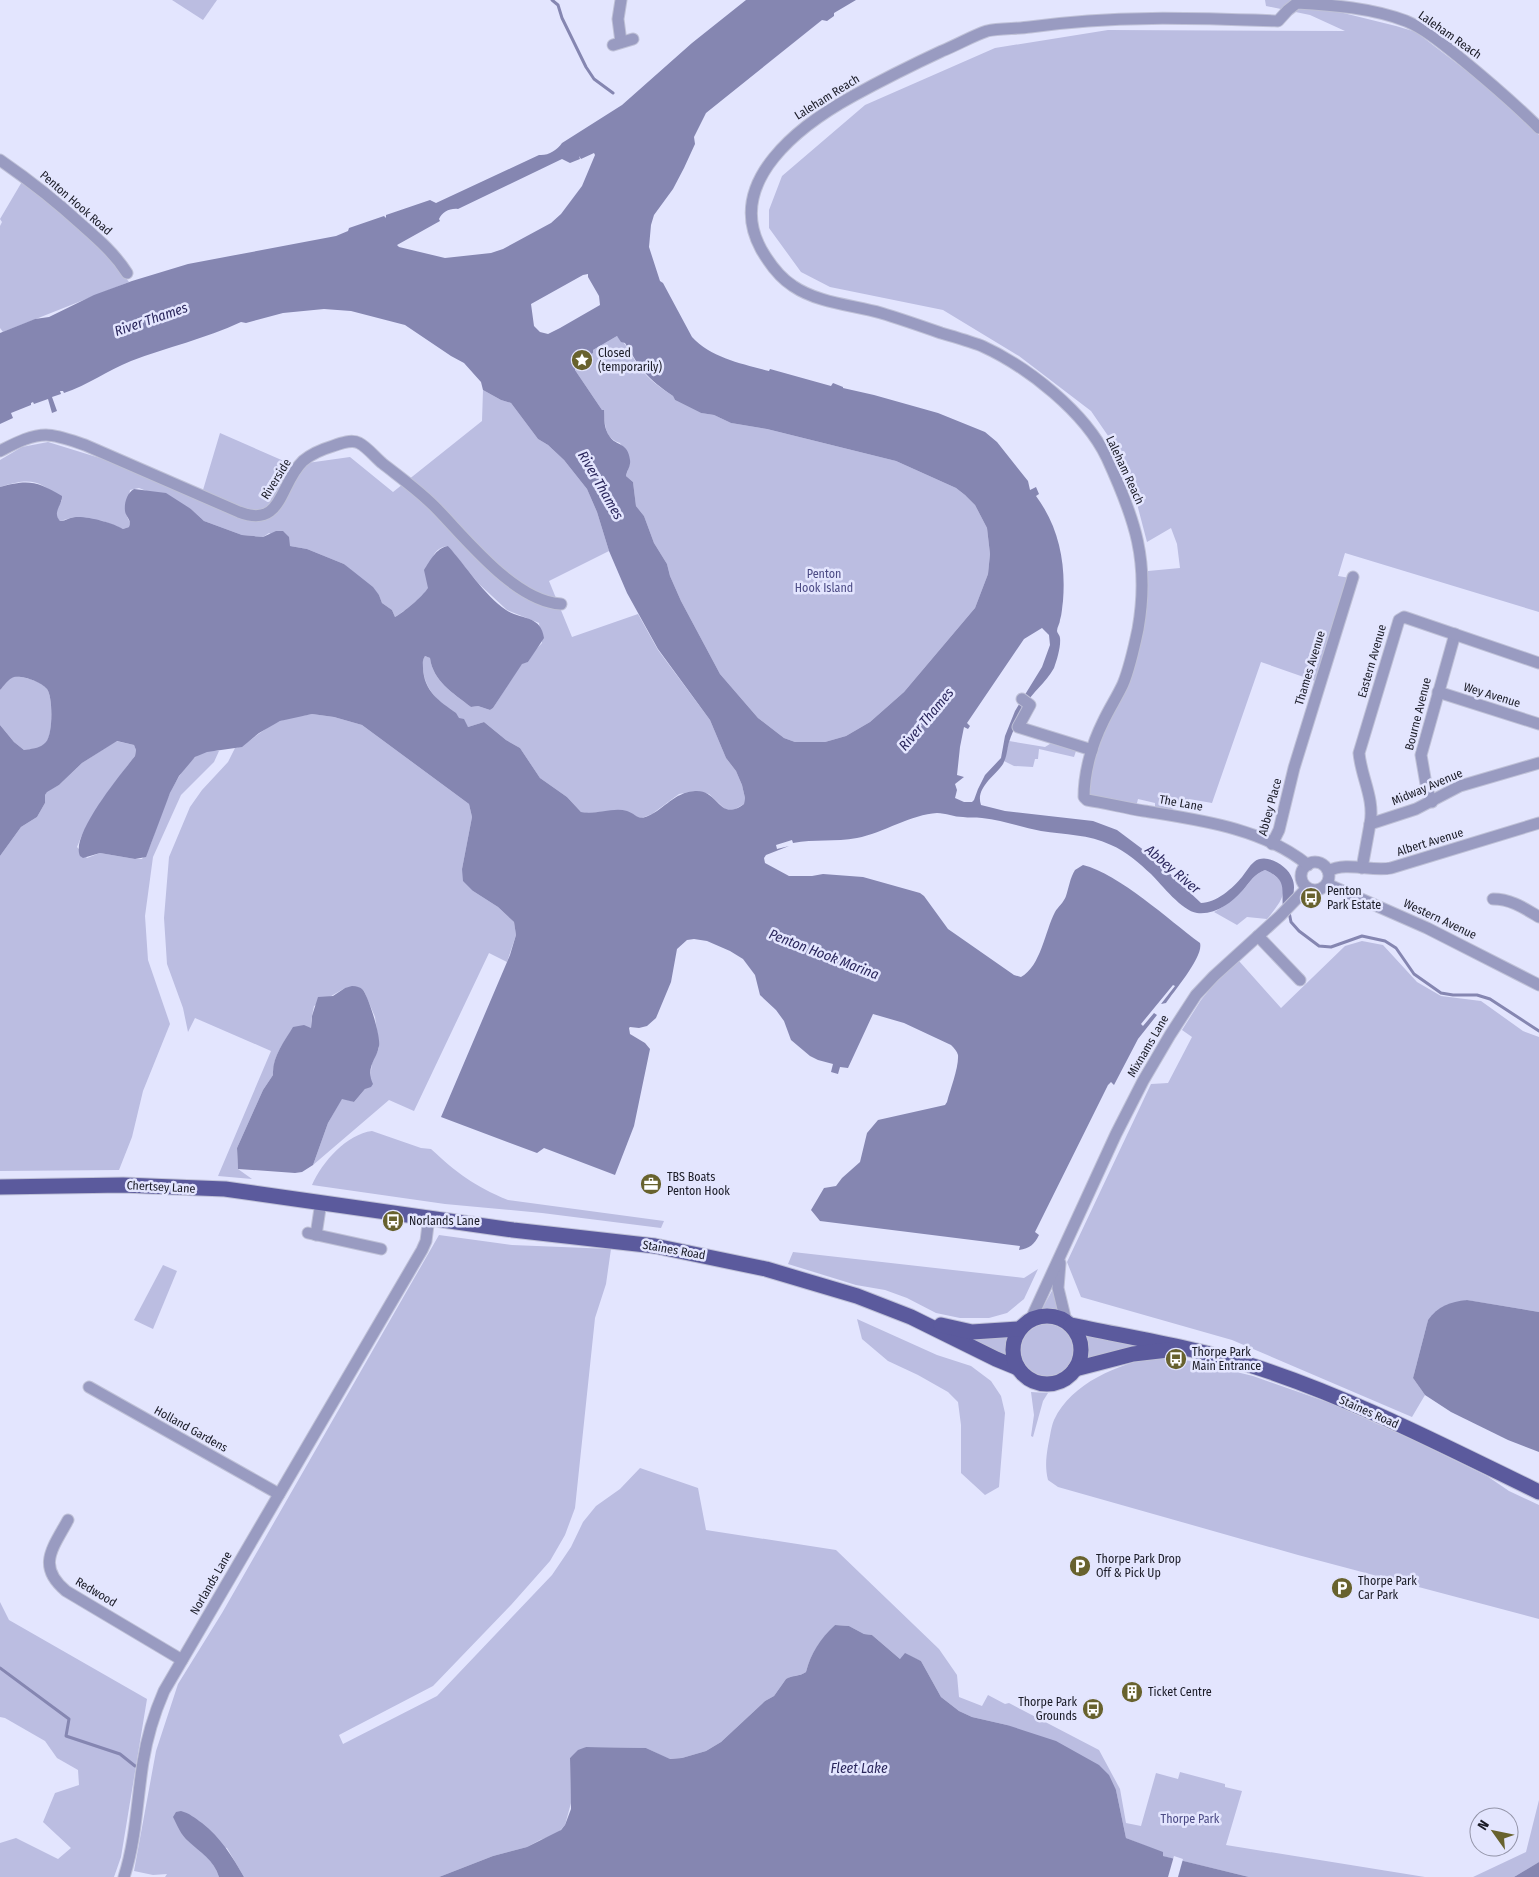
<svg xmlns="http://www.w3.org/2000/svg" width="1539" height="1877" font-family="'Fira Sans Condensed',sans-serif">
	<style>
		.green { fill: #bbbde1 }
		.water { fill: #8586b1; fill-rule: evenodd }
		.pier { fill: #e3e5fe }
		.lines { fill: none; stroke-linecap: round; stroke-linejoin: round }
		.stream { stroke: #8586b1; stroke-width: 3 }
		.minor-casing { stroke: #bfc1d7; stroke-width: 13 }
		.major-casing { stroke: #bfc1d7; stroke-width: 17 }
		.minor { stroke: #999bc1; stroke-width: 11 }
		.major { stroke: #5b5a9d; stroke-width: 15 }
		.labels { text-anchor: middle; stroke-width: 5; stroke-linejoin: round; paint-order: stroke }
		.street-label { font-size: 12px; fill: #1a1b26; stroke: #e3e5fe }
		.poi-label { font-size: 12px; fill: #1a1b26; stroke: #e3e5fe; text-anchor: start }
		.park-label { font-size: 12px; fill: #4c4b85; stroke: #e3e5fe }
		.water-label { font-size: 14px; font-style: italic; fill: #2a265c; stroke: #e3e5fe }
	</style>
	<rect width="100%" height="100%" fill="#e3e5fe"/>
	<g class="green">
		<path d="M172,0H217L203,20Z"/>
		<path d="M1265,0H1323V8L1396,26L1416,32L1481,82L1539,135V612L1345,553L1338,576L1350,578L1318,682L1261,662L1212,803L1189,799L1190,810L1175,807L1171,810L1155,809V803L1138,799L1136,807L1096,799L1088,793L1090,775L1100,737L1146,605L1148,571L1180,568L1177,544L1171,528L1147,542L1126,462L1091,411L1019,356L943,310L830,287L801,272L769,228V210L782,176L865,105L995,48L1108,30L1345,31L1310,15L1266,6Z"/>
		<path d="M23,180L103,249L129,282L3,332L0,328V226L2,222L0,219Z"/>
		<path d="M617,336C628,345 632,357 640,368C649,380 661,388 673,396L675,400L701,413L714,415L731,423L767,429L896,461L956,488L965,495L975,505L987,528L990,554L988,574L975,608L904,692L870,722L846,736L825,742H795L784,738L758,718L720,674L681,601L670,576L667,564L654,543L644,516L636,506L633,482L626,476L630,463L620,443C604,438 605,424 604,410H602L575,370V363L593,350Z"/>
		<path d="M483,390L501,400L511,403L538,439L548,445L564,460L587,489L597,512L609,551L549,581L572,637L638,614L658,650L710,720L726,758L736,771L742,785L745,798L744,804L732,811L726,810L709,794L695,791L679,794L652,814L642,818L612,811L587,813L581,812L567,797L540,778L520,748L506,740L484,722L468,727C450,710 424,695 423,668C423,663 422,660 425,656L430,658C433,681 453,693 471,707L478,706L490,710L493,708L522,663L528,662L535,650L542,643L539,623L507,610L478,583L448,546C425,549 434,573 428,589C425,595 402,613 395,617L392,610L382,603L379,595L344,564L307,549L290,546L269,533L263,537L242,535L204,521L191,509L139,488L130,490L126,514L130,523L129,527L123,529L103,521L74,517L60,521C53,514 58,507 62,500C38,479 30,478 0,487V460L22,447L48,442L203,490L220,433L293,465L350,457L393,492L482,421Z"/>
		<path d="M15,676C24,677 42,681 47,689C53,697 53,735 46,743C41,748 31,749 24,750L14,742L0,725V690L9,679Z"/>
		<path d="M312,714L334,717L362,725L469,804L472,817L462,869L473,891L498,907L514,922L516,935L507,962L489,953L414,1111L389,1100L313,1165L328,1123L342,1098L354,1102L365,1089L370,1078L372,1063L379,1048V1044L375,1017L364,991L358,987L345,988L314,1006L311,1021V1028L294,1027C284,1041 272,1058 273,1075L263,1090L237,1148L238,1169L252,1179L218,1176L271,1051L195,1018L188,1032L183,1008L167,964L164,918L169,857L190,807L202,790L228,762L235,748C248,745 264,727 280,721C290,717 301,716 312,714Z"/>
		<path d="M116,741L134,745L136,750L135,756C113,785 90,813 77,847L87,858L100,853L135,859H142C151,849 153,836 158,823C165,802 183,757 207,751C211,751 216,751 219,751L214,762L181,795L153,857L145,916L148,960L170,1024L143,1091L132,1137L119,1170L0,1171V856L21,827L37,817L45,803V795L47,791L59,785L82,763Z"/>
		<path d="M1009,741L1045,747L1053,742L1076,751L1074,757L1039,749L1038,759H1035L1033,767L1014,766L1004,761Z"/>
		<path d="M1265,870C1295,884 1283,900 1267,919L1247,917L1237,925L1214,912C1223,907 1232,900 1241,892C1249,884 1254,874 1265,870Z"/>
		<path d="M1362,941L1383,945L1417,982L1441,996L1481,1001L1523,1031L1539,1037V1312L1466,1300L1428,1320L1413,1378L1425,1395L1412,1417L1232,1340L1081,1297L1067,1262L1151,1084L1168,1083L1192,1037L1182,1030L1201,1000L1214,984L1239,961L1281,1008L1345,946Z"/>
		<path d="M372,1131L421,1148L431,1149C457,1173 474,1186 508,1200L664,1221L661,1228L542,1213L445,1204L312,1185C322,1162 347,1134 372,1131Z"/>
		<path d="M439,1235L512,1245L611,1249L606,1284L595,1318L575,1508L565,1535L550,1561L511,1605L433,1686L339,1735L343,1744L437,1696L552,1575L571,1547L583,1522L596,1506L620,1489L640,1468L698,1488L706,1530L836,1550L939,1649L957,1675L959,1697L982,1706L988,1695L1005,1704L1009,1703L1099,1750L1120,1789L1126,1823L1141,1826L1156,1773L1178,1779L1180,1772L1225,1784V1787L1242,1791L1226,1845L1425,1877H1249L1162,1856L1163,1853L1126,1838L1116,1790L1007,1725L972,1717L959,1711L941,1697L921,1661L909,1656L900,1659L872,1635L864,1634L849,1626L835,1625C821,1639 811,1653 806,1672C799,1677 792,1675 786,1679L774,1696L765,1701L721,1742L706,1751L682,1758L669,1759L646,1748L586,1747L570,1758L571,1803L565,1825L557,1834L540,1840L527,1847L493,1856L439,1877H244L227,1848L187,1840C200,1850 214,1860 219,1877H165L167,1874L153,1875L134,1871L156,1751L178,1684L222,1613Z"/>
		<path d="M793,1252L1024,1278L1038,1269L1024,1299L1007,1313L989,1318H960L936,1313L907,1298L885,1290L856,1285L788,1264Z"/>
		<path d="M163,1265L177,1271L153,1329L134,1320Z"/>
		<path d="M1054,1287L1060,1314L1049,1311H1041Z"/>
		<path d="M857,1319L937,1355L971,1366L991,1381L1001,1396L1005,1413L999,1487L985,1495L961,1473V1425L958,1402L948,1392L918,1375L888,1361L862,1339Z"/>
		<circle cx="1047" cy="1350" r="26"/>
		<path d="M1081,1331L1153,1346L1084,1362L1085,1341Z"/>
		<path d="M1010,1337L1007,1359L969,1339Z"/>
		<path d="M1156,1356L1191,1361L1253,1376L1330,1403L1411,1439L1487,1476L1509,1491L1539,1505V1619L1298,1555L1058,1487L1048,1480C1045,1468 1046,1458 1048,1446C1050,1437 1051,1427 1054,1420C1072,1382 1118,1365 1156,1356Z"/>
		<path d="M1031,1392L1048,1393L1043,1401L1033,1437L1031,1436L1034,1415Z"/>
		<path d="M0,1602L9,1620L147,1699L121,1857L114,1877H0V1843L16,1838L58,1859L71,1848L43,1822L55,1793L79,1785L78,1770L57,1758L45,1741L5,1718L0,1717Z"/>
		<path d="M1539,1800V1862L1514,1877H1473L1526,1852Z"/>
	</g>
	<g class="water">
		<path d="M746,0H856L834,13V16L827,21L822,20L706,113L694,137L695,144L684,168L673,189L654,215L651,225L649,247L660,281L663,283L692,337C711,358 743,364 769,371L770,369L831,386L833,383L843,387V388L874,395L938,413L985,432L997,442L1028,481L1030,490L1036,487L1039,494L1036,496C1059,527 1066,563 1063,601C1062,607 1062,614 1060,620C1060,623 1057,627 1057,631C1057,633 1060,635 1060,638C1061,646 1057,660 1054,668C1046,683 1032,692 1024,707C1019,718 1013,730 1009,742C1007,749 1007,757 1003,764C995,776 975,788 981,805L1005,811L1093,821L1117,830L1149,854L1201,903C1216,903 1233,888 1242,877C1246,872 1249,866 1254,862C1266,852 1288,866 1292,878C1295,884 1294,891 1293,897L1283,909C1281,888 1288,880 1265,870C1254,874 1250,882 1243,890C1231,903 1216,915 1197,913C1182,911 1162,885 1151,874C1140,864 1126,851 1111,845C1089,834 1065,835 1041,831C1021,827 1002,820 982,818C975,817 969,818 963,817C954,817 946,813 937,813C912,814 883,833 857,838C835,842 814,839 793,843L792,840L776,845L777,849L789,846L766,855L764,858L765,863L789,876H812L823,874L863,877L920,893L924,896L948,929L1014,975L1021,977C1041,966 1045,931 1055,912C1058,907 1064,902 1066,896C1069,887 1070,878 1075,870L1083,865C1119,874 1169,920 1200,943C1204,956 1174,991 1166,1003L1161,1004L1175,986L1173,985L1141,1024L1143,1026L1154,1013L1157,1015L1138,1039L1114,1085L1111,1082L1108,1085L1035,1232L1039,1235C1034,1245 1030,1248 1019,1250L1020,1246L820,1221L811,1210L824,1188L836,1186L842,1178L860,1162L867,1133L878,1120L945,1105L947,1102C950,1090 959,1067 958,1055C957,1051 954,1048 951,1045L904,1023L873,1014L848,1068L840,1067L838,1074L831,1072L833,1064L818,1060L810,1056L791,1040L784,1021L776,1010L760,995L755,975L743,959L730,951L707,941L694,939L687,940L677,949L671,982L656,1018L647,1026L639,1028L630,1027L629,1028L630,1034L645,1043L650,1049L634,1126L615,1175L544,1148L537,1153L441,1117L510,955L516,935L514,922L498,907L473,891L463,881L462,869L472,817L469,804L362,725L334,717L312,714L280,721L259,733L242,747L207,752L195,757L179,776L170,793L146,857L135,859L100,853L83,858L80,856C70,835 121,774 135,756L136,750L134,745L117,741L82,763L59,785L47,792L45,795V803L37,817L21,827L0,856V725L14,742L24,750C31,749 41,748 46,742C53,734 53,697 47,689C42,682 22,675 14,677C8,679 4,686 0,690V487C28,479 37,481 62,496C62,506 52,512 60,521C66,521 70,517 76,517C87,516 114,523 123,529L129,527C132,519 126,518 125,511C124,503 127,493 134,489L166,493L191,509L204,521L242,535L263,537L276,531H283L289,537L290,546L307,549L344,564L373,587L379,595L382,603L392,610L395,617C404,612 422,597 428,588L424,570C430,561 436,548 448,546C466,566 484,595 506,610C522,620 541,615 544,638L528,662L522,664L493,708L490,710L478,706L471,707C453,693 433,681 430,658L425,656C422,661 423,663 423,668C424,691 439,701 456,713L459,718L464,719L468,727L484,722L506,740L520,748L540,778L567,797L581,812C596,815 613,807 627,811C636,814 638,821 648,816C666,808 673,793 695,791C719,789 719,823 744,804L745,798L742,785L736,771L726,758L710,720L658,649L627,593L609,551L597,512L587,489L564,460L548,445L538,439L511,403L501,400L483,390L481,382L464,363L451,356L405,325L351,311L324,309L283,313L246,323L241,322C205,339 167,347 131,361C108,370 88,385 64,393L63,391H60L61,394L52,397L57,411L52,413L48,399L34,404L33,402L31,403V405L11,413L13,418L0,424V333L35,319L49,317L94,295L132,281L188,264L336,236L348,231L349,228L384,216L386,218V215L430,200L436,203L539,155C548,156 557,150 562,143L622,105L692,43ZM594,153L595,155L582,186L561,214L551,223L503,249L491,253L445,258L399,247L397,245L440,221L439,219C442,212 450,208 458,209L562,159L570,163L580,159L579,156L581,159ZM588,274V277L599,296L600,305L560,328L548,334L540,332L534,326L531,304L583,275ZM617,336L621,342L625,343C641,370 647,378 673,396L675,400L701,413L714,415L731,423L767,429L896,461L956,488L965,495L975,505L987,528L990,554L988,574L975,608L904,692L870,722L846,736L825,742H795L784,738L758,718L720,674L681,601L670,576L667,564L654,543L644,516L636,506L633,482L626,476C627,470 631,466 630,460C628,442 616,446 610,437C603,427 605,421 604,410H602L575,370V363L593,353V350ZM1042,628L1049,635L1050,645L1042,667L1015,711L1005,736L1001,758L985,775L978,789L974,800L972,802H964L955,798L957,790L955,784L964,777L957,775L960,747L964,727L968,729L970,726L967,723L1024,639Z"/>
		<path d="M352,986C357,986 360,987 363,990C369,998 381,1037 379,1046C377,1059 365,1067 373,1084L371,1087L365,1089L354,1102L342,1099L328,1123L313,1165L302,1172L295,1173L238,1169L237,1148L263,1090L273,1075C272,1057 284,1042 293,1027L304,1025L311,1028L312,1016L318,997L333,996L345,988Z"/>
		<path d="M1467,1300L1539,1312V1452L1508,1440L1451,1412L1425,1395L1413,1378L1428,1320C1438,1306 1450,1302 1467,1300Z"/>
		<path d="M835,1625L849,1626L864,1634L872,1635L900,1659L905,1653L921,1661L941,1697L959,1711L972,1717L1007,1725L1056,1741L1099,1765L1109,1775L1116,1790L1126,1838L1163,1852V1856L1249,1877H439L493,1856L527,1847L561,1830L565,1825L571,1809L570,1758L578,1750L586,1747L646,1748L670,1759L682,1758L706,1751L721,1742L765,1701L774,1696L786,1679C792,1675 799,1677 806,1672C811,1653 820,1639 835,1625Z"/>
		<path d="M181,1811C189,1813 195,1818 202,1823C221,1838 232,1856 244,1877H219C214,1860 200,1852 188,1841C181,1835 177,1825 173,1817L176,1812Z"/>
		<path d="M1539,1862V1877H1514Z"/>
	</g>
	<path class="pier" d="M1174,1856L1183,1859L1178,1877H1168Z"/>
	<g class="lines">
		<g class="stream">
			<path d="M552,0L558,5L562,18L586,67L594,79L613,93"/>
			<path d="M1289,912L1291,922L1299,931L1319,946L1331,947L1362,936L1385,941L1396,948L1414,974L1441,993L1453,995H1477L1490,999L1539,1031"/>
			<path d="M0,1668L69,1719L66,1736L120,1754L135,1766"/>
		</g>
		<g class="minor-casing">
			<g id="minor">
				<path d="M621,0L618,19L621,42"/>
				<path d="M613,45L633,39"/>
				<path d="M0,160C29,180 56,201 82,225C99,240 115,254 127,273"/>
				<path d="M0,451C14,444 30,435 46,435C58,435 73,441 85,445L239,512C283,529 279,484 303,461C311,454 323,449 333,446C341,443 352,439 359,443C367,447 375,457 382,463C401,478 421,492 437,509C468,541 515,601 561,604"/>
				<path d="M1438,692L1539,724"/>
				<path d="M1022,699L1030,705L1018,727L1092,750"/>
				<path d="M1432,802L1427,790L1421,755L1455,634"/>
				<path d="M1370,824C1375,799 1361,777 1359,753L1399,620L1404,617L1410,619L1539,663"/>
				<path d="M1272,844L1279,830L1294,768L1353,577"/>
				<circle cx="1315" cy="876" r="14"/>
				<path d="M1308,865C1263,828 1199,820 1144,811C1125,808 1106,803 1087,800L1084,797C1084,772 1092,744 1103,722C1109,709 1117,697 1123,684C1130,667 1134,648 1138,629C1150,562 1135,519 1107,458C1085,412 1028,367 982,346C969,341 955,337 941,333C921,326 901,319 881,313C852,305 818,303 793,286C779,277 769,263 761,249C724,181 802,124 853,96C882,80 912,65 942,51C957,45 972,36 987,31C999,28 1017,29 1030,27C1114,15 1193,18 1278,21L1288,10L1297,3C1333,5 1372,8 1406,21C1425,29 1443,44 1459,57C1487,80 1514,103 1539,128"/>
				<path d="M1362,868L1370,824L1416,809L1460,786L1539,763"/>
				<path d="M1328,871C1347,861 1371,872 1391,868L1539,823"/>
				<path d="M1327,884L1427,928L1539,985"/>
				<path d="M1493,899C1511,899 1524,908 1539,917"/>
				<path d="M1258,936L1300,980"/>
				<path d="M308,1233L381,1249"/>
				<path d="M316,1235L321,1202"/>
				<path d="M1060,1263L1058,1288L1066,1321"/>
				<path d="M1031,1319L1116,1134L1143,1081L1170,1035L1196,995L1214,976L1280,916L1307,888"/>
				<path d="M89,1387L279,1494"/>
				<path d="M68,1520C53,1548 36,1566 66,1591L182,1660"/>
				<path d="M124,1877C136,1840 137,1800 143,1762C147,1737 154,1714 164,1691L422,1250L426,1241L429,1217"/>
			</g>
		</g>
		<g class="major-casing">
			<g id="major">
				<path d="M0,1187L123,1185L225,1189L513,1230L655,1246L766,1269L857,1296L911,1317L996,1359L1018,1368"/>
				<circle cx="1047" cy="1350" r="34"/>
				<path d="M941,1325L972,1332L1019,1329"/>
				<path d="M1071,1325C1133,1338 1196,1348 1256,1367C1354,1399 1446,1447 1539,1492"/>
				<path d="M1075,1369L1133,1354L1168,1350"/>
			</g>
		</g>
		<use href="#minor" class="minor"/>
		<use href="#major" class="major"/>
	</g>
	<defs>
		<g id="sight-disc" transform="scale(1.125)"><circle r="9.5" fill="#68622e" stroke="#e3e5fe"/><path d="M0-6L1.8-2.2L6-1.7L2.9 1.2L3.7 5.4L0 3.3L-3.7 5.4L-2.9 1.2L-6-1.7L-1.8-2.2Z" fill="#fff"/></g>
		<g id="bus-disc" transform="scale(1.125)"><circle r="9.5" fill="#68622e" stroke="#e3e5fe"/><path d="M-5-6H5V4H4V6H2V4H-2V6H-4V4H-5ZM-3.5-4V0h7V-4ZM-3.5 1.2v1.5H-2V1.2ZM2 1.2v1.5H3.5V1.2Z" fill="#fff"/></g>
		<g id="office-disc" transform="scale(1.125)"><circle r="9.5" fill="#68622e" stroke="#e3e5fe"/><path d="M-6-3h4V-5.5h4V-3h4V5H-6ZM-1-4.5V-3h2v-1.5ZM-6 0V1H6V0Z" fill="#fff"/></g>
		<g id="parking-disc" transform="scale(1.125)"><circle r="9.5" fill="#68622e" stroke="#e3e5fe"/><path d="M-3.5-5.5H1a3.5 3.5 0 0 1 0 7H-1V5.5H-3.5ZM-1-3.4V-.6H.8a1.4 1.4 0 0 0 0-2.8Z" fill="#fff"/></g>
		<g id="building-disc" transform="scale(1.125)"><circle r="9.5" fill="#68622e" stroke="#e3e5fe"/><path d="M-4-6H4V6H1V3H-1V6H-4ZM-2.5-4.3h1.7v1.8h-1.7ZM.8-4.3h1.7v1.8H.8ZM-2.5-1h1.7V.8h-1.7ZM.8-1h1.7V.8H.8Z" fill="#fff"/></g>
	</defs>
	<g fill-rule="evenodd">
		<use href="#sight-disc" x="582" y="360"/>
		<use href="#bus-disc" x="1311" y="898"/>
		<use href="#office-disc" x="651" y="1184"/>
		<use href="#bus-disc" x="393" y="1221"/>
		<use href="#bus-disc" x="1176" y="1359"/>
		<use href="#parking-disc" x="1080" y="1566"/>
		<use href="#parking-disc" x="1342" y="1588"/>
		<use href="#building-disc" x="1132" y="1692"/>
		<use href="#bus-disc" x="1093" y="1709"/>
	</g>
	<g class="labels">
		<g class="street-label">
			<text transform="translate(1450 35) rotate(35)" y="4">Laleham Reach</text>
			<text transform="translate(827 97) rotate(-32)" y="4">Laleham Reach</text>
			<text transform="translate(76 203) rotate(41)" y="4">Penton Hook Road</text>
			<text transform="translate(1125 470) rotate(65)" y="4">Laleham Reach</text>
			<text transform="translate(276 479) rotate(-58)" y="4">Riverside</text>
			<text transform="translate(1372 661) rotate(-74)" y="4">Eastern Avenue</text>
			<text transform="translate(1310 668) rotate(-73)" y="4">Thames Avenue</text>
			<text transform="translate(1492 695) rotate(17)" y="4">Wey Avenue</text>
			<text transform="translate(1418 714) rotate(-76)" y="4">Bourne Avenue</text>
			<text transform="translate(1427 787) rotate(-23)" y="4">Midway Avenue</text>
			<text transform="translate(1181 803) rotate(10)" y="4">The Lane</text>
			<text transform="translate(1270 807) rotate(-75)" y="4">Abbey Place</text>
			<text transform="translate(1430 842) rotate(-17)" y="4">Albert Avenue</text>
			<text transform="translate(1440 919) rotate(25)" y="4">Western Avenue</text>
			<text transform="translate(1148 1046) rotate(-60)" y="4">Mixnams Lane</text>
			<text transform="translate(161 1187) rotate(3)" y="4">Chertsey Lane</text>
			<text transform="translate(674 1250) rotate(10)" y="4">Staines Road</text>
			<text transform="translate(1369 1412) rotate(24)" y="4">Staines Road</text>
			<text transform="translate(191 1429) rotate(29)" y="4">Holland Gardens</text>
			<text transform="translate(211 1583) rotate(-60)" y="4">Norlands Lane</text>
			<text transform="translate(96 1592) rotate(31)" y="4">Redwood</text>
		</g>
		<g class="poi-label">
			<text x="598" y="357">Closed<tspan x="598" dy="14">(temporarily)</tspan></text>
			<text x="1327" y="895">Penton<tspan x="1327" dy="14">Park Estate</tspan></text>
			<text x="667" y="1181">TBS Boats<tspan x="667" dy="14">Penton Hook</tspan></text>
			<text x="409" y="1225">Norlands Lane</text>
			<text x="1192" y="1356">Thorpe Park<tspan x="1192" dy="14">Main Entrance</tspan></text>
			<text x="1096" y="1563">Thorpe Park Drop<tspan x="1096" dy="14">Off &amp; Pick Up</tspan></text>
			<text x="1358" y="1585">Thorpe Park<tspan x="1358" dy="14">Car Park</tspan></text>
			<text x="1148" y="1696">Ticket Centre</text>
			<text x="1077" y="1706" text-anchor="end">Thorpe Park<tspan x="1077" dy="14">Grounds</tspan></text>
		</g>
		<g class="park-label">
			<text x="824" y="578">Penton<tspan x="824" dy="14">Hook Island</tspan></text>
			<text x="1190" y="1823">Thorpe Park</text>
		</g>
		<g class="water-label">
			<text transform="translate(151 319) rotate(-19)" y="5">River Thames</text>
			<text transform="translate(601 485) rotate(60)" y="5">River Thames</text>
			<text transform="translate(926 719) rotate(-50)" y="5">River Thames</text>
			<text transform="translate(1173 869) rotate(40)" y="5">Abbey River</text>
			<text transform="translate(824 954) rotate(21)" y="5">Penton Hook Marina</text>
			<text x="859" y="1773">Fleet Lake</text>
		</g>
	</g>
	<g transform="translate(1494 1832) rotate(303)"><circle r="24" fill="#e3e5fe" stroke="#9394a8"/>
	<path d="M0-4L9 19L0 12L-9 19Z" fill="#68622e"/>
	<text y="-8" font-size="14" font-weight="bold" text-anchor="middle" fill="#1a1b26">N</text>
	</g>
</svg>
